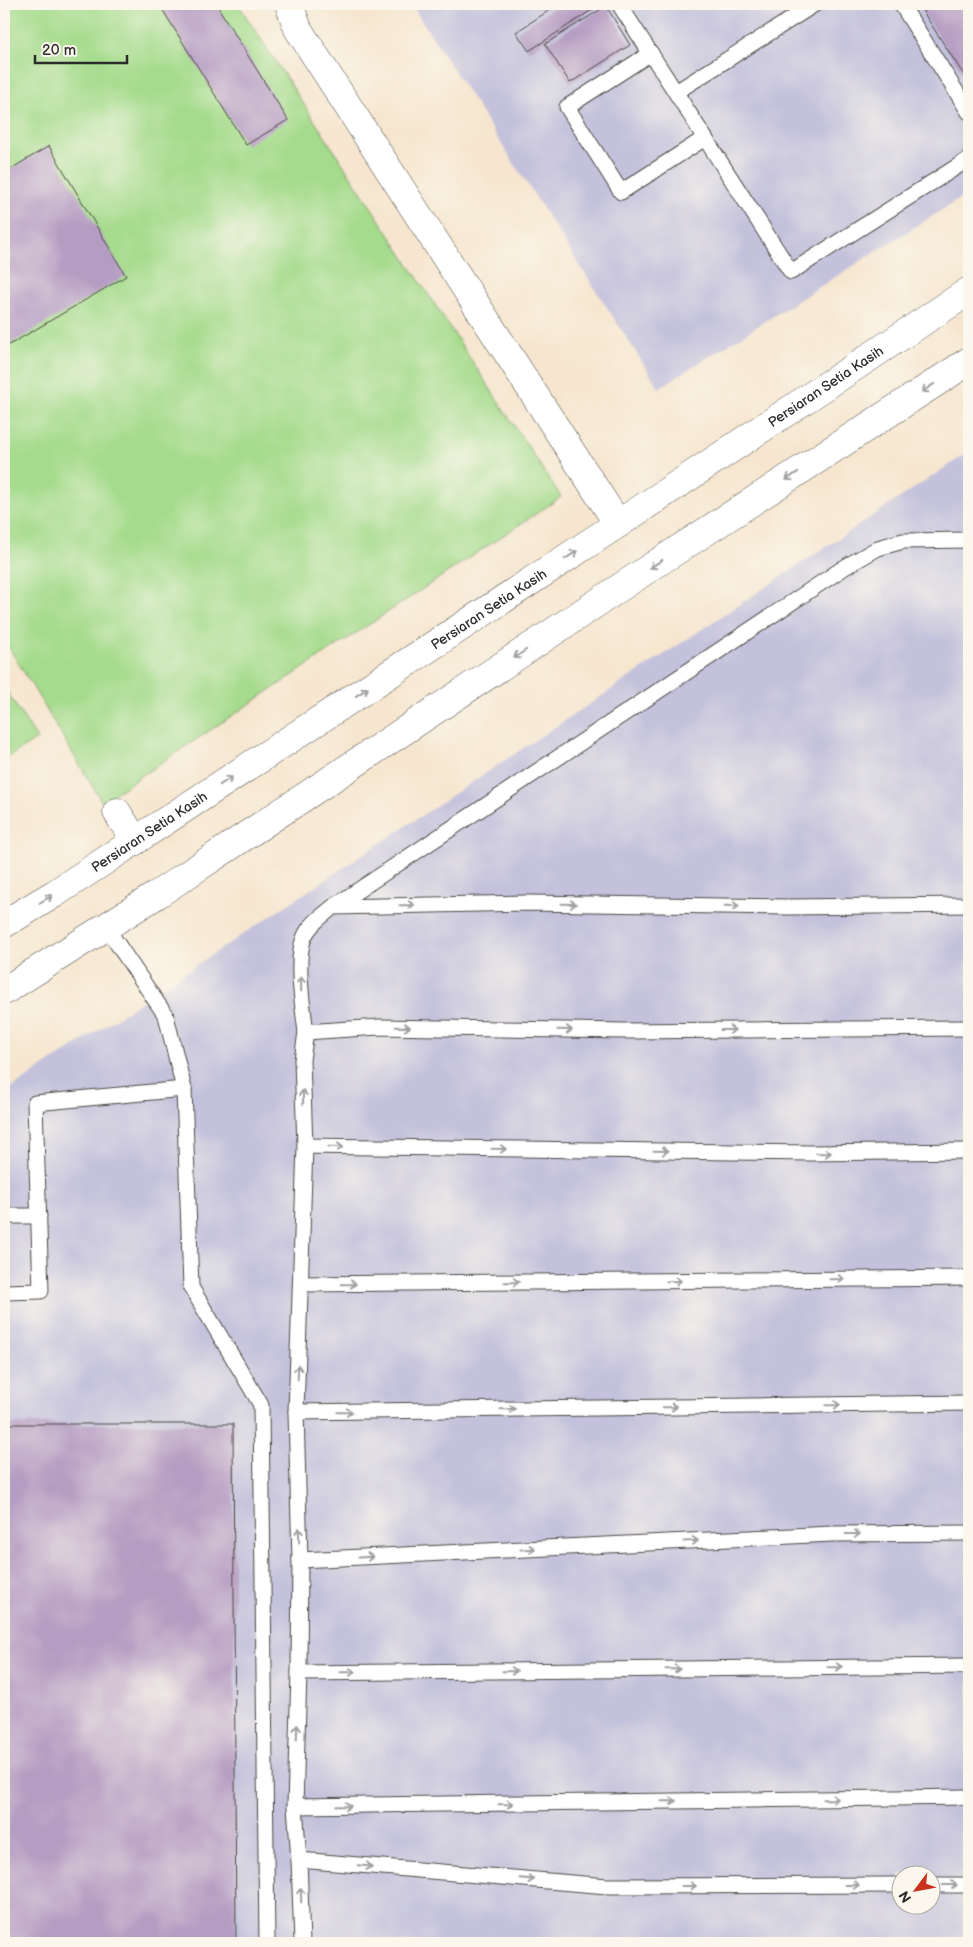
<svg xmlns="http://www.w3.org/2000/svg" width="973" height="1947" font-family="'Balsamiq Sans',sans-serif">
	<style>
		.industrial { fill: #c3c1db; fill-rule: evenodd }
		.green { fill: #a5db8c; stroke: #68835c }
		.building { fill: #b59cc2 }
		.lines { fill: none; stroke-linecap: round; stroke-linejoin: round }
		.lane-casing { stroke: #494744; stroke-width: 17 }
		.street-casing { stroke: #494744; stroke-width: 29 }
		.secondary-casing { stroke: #494744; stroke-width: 29 }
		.lane { stroke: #fff; stroke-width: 15 }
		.street { stroke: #fff; stroke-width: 28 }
		.secondary { stroke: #fff; stroke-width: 28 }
		.oneway { stroke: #a0a0a0 }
		.labels { text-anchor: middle; stroke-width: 4.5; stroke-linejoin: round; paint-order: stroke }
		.street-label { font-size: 14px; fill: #2b2b2b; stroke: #fbf7ec }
	</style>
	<rect width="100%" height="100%" fill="#fbf7ec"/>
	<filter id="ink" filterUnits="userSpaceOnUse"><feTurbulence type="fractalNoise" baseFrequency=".02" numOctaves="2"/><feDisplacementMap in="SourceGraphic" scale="10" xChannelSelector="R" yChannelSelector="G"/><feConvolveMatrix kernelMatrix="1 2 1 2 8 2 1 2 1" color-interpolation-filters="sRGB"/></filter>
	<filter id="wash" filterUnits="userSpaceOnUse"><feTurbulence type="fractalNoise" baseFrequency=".0096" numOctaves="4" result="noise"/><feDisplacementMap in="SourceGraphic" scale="20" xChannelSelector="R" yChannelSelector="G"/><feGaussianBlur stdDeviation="1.12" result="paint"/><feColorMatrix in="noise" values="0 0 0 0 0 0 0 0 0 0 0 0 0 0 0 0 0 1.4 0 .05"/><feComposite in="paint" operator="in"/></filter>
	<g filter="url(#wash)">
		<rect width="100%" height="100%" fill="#f6e6cf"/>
		<g class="industrial">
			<path d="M411,4H969V193L659,388Z"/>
			<path d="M969,452V1943H4V1093ZM900,1874H930V1904H900Z"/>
		</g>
		<g class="green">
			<path d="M4,4H238L561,497L102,802L4,639Z"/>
			<path d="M4,687L37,739L4,760Z"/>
		</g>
		<g id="blocks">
			<g class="building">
				<path d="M159,4H216L288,120L246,145Z"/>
				<path d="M559,4H601L529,51L516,32Z"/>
				<path d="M918,4H969V83Z"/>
				<path d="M606,6L630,45L570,83L545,44Z"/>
				<path d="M49,146L126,276L4,348V173Z"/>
				<path d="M4,1424H233L236,1943H4Z"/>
			</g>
		</g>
	</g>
	<g filter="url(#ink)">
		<use href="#blocks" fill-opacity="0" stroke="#494744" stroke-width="1"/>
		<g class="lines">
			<g class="lane-casing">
				<g id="lane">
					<path d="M619,4L791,272L969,159"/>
					<path d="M901,4L969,112"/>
					<path d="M651,53L567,107L621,192L705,138"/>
					<path d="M676,92L815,4"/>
					<path d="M333,907L845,567L878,548L903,541L969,540"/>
					<path d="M106,927L166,1016L184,1089L191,1287L261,1405L267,1943"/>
					<path d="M306,1032C303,1008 295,960 304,938C309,925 322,916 333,907L527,903L788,907L969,905"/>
					<path d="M305,1146L302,1060L306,1032L379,1027L624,1031L969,1028"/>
					<path d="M4,1216H39"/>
					<path d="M301,1284L969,1278"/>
					<path d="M4,1292L41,1291L35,1103L184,1089"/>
					<path d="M296,1412L969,1403"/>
					<path d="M300,1560L832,1534L969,1533"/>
					<path d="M299,1673L969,1666"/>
					<path d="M295,1806L969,1797"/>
					<path d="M299,1860L607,1886L900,1885"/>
					<path d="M930,1885H969"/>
					<path d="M302,1943L299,1860L295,1806L299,1673L300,1560L296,1412L305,1146L810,1153L969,1151"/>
				</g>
			</g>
			<g class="street-casing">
				<g id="street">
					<path d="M289,4L298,29L618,524"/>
					<path d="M117,812L135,841"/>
				</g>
			</g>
			<g class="secondary-casing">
				<g id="secondary">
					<path id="s1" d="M4,924L54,894L618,524L969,291"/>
					<path d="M4,991L158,894L648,569L969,361"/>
				</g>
			</g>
			<use href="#lane" class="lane"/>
			<use href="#street" class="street"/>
			<use href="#secondary" class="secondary"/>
		</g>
		<defs><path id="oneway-shaft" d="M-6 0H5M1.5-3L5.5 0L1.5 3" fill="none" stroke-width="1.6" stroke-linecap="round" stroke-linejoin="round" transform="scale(1.25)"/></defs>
		<g class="oneway">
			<use href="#oneway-shaft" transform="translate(928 388) rotate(147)"/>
			<use href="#oneway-shaft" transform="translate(792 476) rotate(147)"/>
			<use href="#oneway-shaft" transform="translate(571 555) rotate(-33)"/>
			<use href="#oneway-shaft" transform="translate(656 564) rotate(147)"/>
			<use href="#oneway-shaft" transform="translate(520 654) rotate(146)"/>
			<use href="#oneway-shaft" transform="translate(362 692) rotate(-33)"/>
			<use href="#oneway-shaft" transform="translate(226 781) rotate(-33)"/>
			<use href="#oneway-shaft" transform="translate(46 899) rotate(-31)"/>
			<use href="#oneway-shaft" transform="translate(569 904) rotate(1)"/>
			<use href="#oneway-shaft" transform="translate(407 905) rotate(-1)"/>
			<use href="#oneway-shaft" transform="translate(732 906) rotate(1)"/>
			<use href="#oneway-shaft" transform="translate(301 984) rotate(-92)"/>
			<use href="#oneway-shaft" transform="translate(403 1027) rotate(1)"/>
			<use href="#oneway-shaft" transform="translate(565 1030) rotate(1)"/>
			<use href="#oneway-shaft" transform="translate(728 1030)"/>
			<use href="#oneway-shaft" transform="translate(303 1097) rotate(-91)"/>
			<use href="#oneway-shaft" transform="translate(336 1147) rotate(1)"/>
			<use href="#oneway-shaft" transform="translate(499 1149) rotate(1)"/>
			<use href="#oneway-shaft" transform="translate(661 1151) rotate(1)"/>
			<use href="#oneway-shaft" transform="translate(824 1153) rotate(-1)"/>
			<use href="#oneway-shaft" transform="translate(837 1279) rotate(-1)"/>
			<use href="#oneway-shaft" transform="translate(674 1281) rotate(-1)"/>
			<use href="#oneway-shaft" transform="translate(512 1282) rotate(-1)"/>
			<use href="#oneway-shaft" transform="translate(349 1284) rotate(-1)"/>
			<use href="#oneway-shaft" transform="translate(298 1372) rotate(-88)"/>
			<use href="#oneway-shaft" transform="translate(833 1405) rotate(-1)"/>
			<use href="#oneway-shaft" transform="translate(670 1407) rotate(-1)"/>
			<use href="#oneway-shaft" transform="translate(508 1409) rotate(-1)"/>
			<use href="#oneway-shaft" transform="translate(345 1412) rotate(-1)"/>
			<use href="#oneway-shaft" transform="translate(853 1534)"/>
			<use href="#oneway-shaft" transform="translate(299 1535) rotate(-91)"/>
			<use href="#oneway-shaft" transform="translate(691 1541) rotate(-3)"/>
			<use href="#oneway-shaft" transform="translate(528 1549) rotate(-3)"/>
			<use href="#oneway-shaft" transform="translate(366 1557) rotate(-3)"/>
			<use href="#oneway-shaft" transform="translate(835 1667) rotate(-1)"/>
			<use href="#oneway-shaft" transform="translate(673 1669) rotate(-1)"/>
			<use href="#oneway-shaft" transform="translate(510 1671) rotate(-1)"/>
			<use href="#oneway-shaft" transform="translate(348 1672) rotate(-1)"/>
			<use href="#oneway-shaft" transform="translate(297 1732) rotate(-88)"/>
			<use href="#oneway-shaft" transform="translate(831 1799) rotate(-1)"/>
			<use href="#oneway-shaft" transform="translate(669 1801) rotate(-1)"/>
			<use href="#oneway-shaft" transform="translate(506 1804) rotate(-1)"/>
			<use href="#oneway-shaft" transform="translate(344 1806) rotate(-1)"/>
			<use href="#oneway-shaft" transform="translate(365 1866) rotate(5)"/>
			<use href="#oneway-shaft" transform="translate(527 1879) rotate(5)"/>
			<use href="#oneway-shaft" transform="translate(852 1885)"/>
			<use href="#oneway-shaft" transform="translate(950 1885)"/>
			<use href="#oneway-shaft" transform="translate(689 1886)"/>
			<use href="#oneway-shaft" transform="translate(301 1895) rotate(-92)"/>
		</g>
	</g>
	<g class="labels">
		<g class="street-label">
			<text dy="5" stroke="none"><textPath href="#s1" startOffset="982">Persiaran Setia Kasih</textPath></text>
			<text dy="5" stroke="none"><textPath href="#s1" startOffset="578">Persiaran Setia Kasih</textPath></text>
			<text dy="5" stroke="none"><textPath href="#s1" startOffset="172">Persiaran Setia Kasih</textPath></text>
		</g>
	</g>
	<rect width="973" height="1947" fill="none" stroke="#fbf7ec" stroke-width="20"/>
	<g transform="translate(916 1890) rotate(238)"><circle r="24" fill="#fbf7ec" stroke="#a8a59f"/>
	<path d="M0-4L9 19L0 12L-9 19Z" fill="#c8321e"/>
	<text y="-8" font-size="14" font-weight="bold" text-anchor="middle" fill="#2b2b2b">N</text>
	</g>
	<path d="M35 55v8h92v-8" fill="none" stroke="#2b2b2b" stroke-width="2.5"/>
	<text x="42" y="55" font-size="15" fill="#2b2b2b" stroke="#fbf7ec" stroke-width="4" paint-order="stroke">20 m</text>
</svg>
